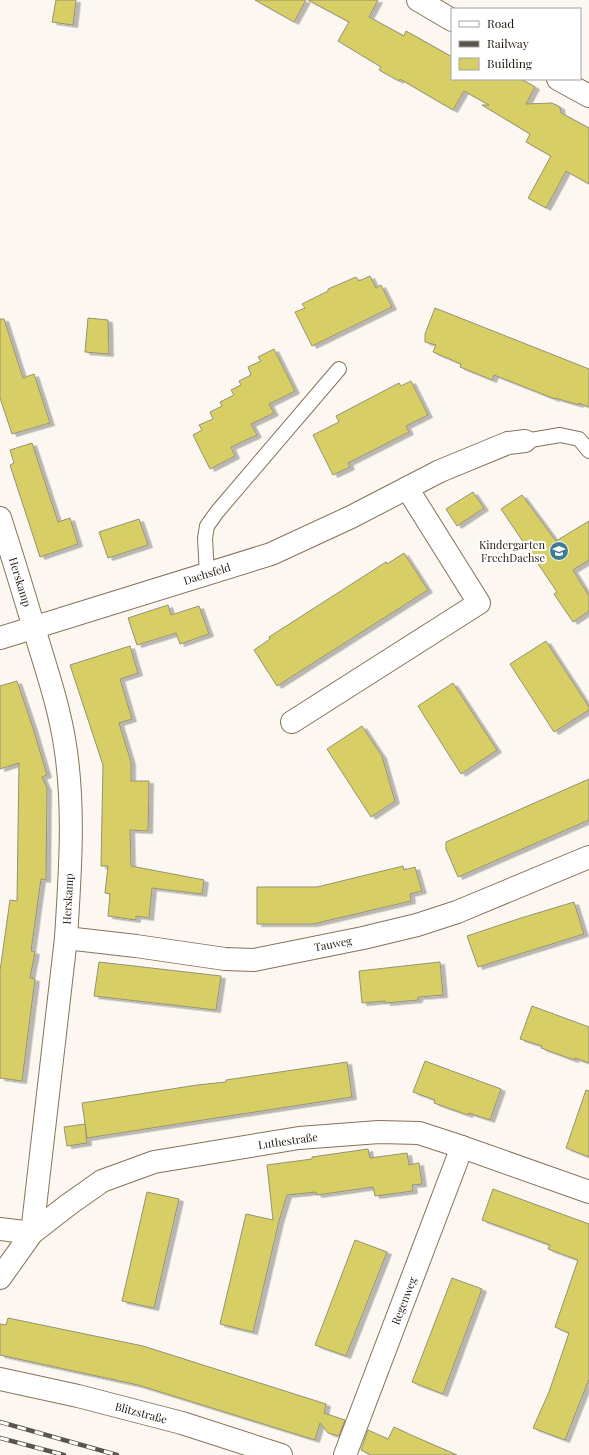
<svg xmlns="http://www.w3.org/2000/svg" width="589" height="1455" font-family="'Playfair Display',serif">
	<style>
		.building { fill: #d8ce66; stroke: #959372; filter: url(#shadow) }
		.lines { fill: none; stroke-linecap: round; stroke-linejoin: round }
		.lane-casing { stroke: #877257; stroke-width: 16 }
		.street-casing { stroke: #877257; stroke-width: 24 }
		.lane { stroke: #fff; stroke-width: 14 }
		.street { stroke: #fff; stroke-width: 22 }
		.rail-casing { stroke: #5b544a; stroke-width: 4.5 }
		.rail { stroke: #fff; stroke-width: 3; stroke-dasharray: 9; stroke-linecap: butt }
		.labels { text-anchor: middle; stroke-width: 4; stroke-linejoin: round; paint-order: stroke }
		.poi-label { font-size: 11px; fill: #21190e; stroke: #fff; text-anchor: end }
		.street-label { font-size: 11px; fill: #21190e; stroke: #fff }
	</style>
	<defs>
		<filter id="shadow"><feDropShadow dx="4.5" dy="2.5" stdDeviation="0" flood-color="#0004"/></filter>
	</defs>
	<rect width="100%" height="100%" fill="#fcf7f1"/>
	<g class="building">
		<path d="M56,0H76L73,25L52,22Z"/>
		<path d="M255,0H306L294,22Z"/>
		<path d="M308,0H378L369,17L404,36L406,31L452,57V79H521L535,87L526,104L552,103L560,107L561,113L589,128V184L566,171L546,208L528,198L551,156L526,142L530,134L482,105H489L464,91L453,110L400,79L399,81L379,70L381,67L338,41L349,22Z"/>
		<path d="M370,276L376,288L381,285L392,307L312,346L295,312L305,308L302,304L328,291V289L356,277L359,281Z"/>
		<path d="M435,308L589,369V407L579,403V405L555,398V399L494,375L492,380L460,367L461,364L433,352L436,345L425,342V334Z"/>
		<path d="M88,318L108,320L109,354L85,352Z"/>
		<path d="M0,319H4L23,378L34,374L50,423L12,434L0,398Z"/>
		<path d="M274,349L295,391L269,404L274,413L251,424L257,435L231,447L235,456L210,469L193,435L202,430L199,425L213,419L210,412L222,406L220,402L234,395L231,390L241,385L239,381L251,375L248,367L261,361L258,357Z"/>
		<path d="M411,381L428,415L406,426L409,432L348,463L350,467L333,475L313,435L339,422L336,416L399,383L401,386Z"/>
		<path d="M32,443L58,522L70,518L78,544L40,557L10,465L14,463L10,450Z"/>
		<path d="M473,492L484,508L457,526L446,509Z"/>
		<path d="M522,495L556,541L589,521V560L573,570L589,596V611L573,622L554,594L557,592L501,509Z"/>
		<path d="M139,519L148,545L108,558L99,532Z"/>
		<path d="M404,553L428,590L277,686L254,650L270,639L269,637L386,562L387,564Z"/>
		<path d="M168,605L171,615L199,606L209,634L180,644L176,633L137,645L128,618Z"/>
		<path d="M546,641L589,707V710L554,732L510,664Z"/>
		<path d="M130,646L138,673L120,679L132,719L119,723L131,762V781H149L148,831L130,830L131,866L204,880L202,894L152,888L149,918L136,916V920L108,916L110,894L105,893L108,866H101L103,765L70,665Z"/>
		<path d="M17,681L33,728L47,775L42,777L47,788L46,880L41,879L31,951L35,952L30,978L35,979L22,1081L0,1078V971L10,900L17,901L19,763L0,769V686Z"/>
		<path d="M453,683L497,750L461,774L418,706Z"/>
		<path d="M362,726L382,756L395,801L371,817L327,749Z"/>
		<path d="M589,779V820L458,877L446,849V842Z"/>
		<path d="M403,866L404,870L415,867L422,891L410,894L411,901L313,924H257V887H317Z"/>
		<path d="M574,902L584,934L478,967L467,936L521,918Z"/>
		<path d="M99,962L221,976L216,1010L94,996Z"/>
		<path d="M440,962L443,995L418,997V1000L386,1003L385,1001L362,1003L359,971Z"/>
		<path d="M532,1006L589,1027V1063L575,1058L574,1060L541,1048L542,1046L520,1039Z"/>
		<path d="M425,1061L501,1089L490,1120L469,1113L468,1115L434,1103L435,1100L413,1092Z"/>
		<path d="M347,1062L352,1097L87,1138L82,1103L197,1085L226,1082V1080Z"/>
		<path d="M586,1090L589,1091V1157L566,1148Z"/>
		<path d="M85,1124L87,1143L67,1146L64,1127Z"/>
		<path d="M368,1149L370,1158L407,1153L409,1165L419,1163L422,1184L412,1185L413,1191L375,1196L373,1187L317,1195L316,1192L287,1195L279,1221L253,1332L220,1324L246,1214L273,1220L267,1165L312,1159V1157Z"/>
		<path d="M493,1189L589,1224V1379L565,1440L533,1428L549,1392L569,1333L555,1327L578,1260L548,1249L550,1245L482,1220Z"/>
		<path d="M147,1192L179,1199L154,1308L122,1301Z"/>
		<path d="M355,1240L387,1252L346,1356L315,1345Z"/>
		<path d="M452,1278L482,1289L443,1394L412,1382Z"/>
		<path d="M8,1318L143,1346L326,1404L324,1413L345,1420L339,1436L328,1433L320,1423L315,1440L138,1385L0,1355V1324L6,1325Z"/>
		<path d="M394,1427L411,1435L457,1455H371L361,1450L368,1430L388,1439Z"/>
	</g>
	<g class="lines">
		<g class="lane-casing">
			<g id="lane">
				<path d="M525,441L560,435L579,439L589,451"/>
				<path d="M207,574L205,538L207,526L217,512L339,369"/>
			</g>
		</g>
		<g class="street-casing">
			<g id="street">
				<path d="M418,0L452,20"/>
				<path d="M558,79L589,96"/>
				<path d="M0,518C12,555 23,591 34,628C45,666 59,705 65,745C75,808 70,874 66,938L32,1233L0,1278"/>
				<path d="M0,638L271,554L351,517L440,471L508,443L525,441"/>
				<path d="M292,722L479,603L407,488"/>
				<path d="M66,938L136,946L225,959L254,960L363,938L417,925L457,912L589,857"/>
				<path d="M0,1229L32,1233L68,1205L102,1181L154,1162L299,1138L379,1132L419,1133L462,1147L589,1192"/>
				<path d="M0,1379L78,1396L182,1423L281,1455"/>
				<path d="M345,1455L462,1147"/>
			</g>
		</g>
		<use href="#lane" class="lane"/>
		<use href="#street" class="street"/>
		<g class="rail-casing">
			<g id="rail">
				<path d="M0,1422L117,1455"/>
				<path d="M0,1438L64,1455"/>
			</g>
		</g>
		<use href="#rail" class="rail"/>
	</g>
	<defs>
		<g id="school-disc" transform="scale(1)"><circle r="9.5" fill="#407b93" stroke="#fff"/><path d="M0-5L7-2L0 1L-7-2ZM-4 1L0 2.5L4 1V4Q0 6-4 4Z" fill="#fff"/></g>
	</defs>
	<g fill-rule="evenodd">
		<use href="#school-disc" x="559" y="551"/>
	</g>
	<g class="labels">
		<g class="poi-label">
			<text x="545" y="549">Kindergarten<tspan x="545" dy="13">FrechDachse</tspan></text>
		</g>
		<g class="street-label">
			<text transform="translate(207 574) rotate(-17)" y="4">Dachsfeld</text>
			<text transform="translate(20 582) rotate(73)" y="4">Herskamp</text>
			<text transform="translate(68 899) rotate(-87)" y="4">Herskamp</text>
			<text transform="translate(333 944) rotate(-11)" y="4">Tauweg</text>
			<text transform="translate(288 1141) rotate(-8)" y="4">Luthestraße</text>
			<text transform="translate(404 1301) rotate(-69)" y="4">Regenweg</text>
			<text transform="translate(141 1413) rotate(15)" y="4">Blitzstraße</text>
		</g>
	</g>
	<rect x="451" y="8" width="130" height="72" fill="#ffffff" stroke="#a6a39f"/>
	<rect x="459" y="21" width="20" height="6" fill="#ffffff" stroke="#a6a39f"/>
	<text x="487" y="28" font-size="12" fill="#21190e">Road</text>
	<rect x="459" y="41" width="20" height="6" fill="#5b544a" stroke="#a6a39f"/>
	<text x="487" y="48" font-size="12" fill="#21190e">Railway</text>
	<rect x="459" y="58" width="20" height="12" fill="#d8ce66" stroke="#a6a39f"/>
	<text x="487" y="68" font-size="12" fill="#21190e">Building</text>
</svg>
